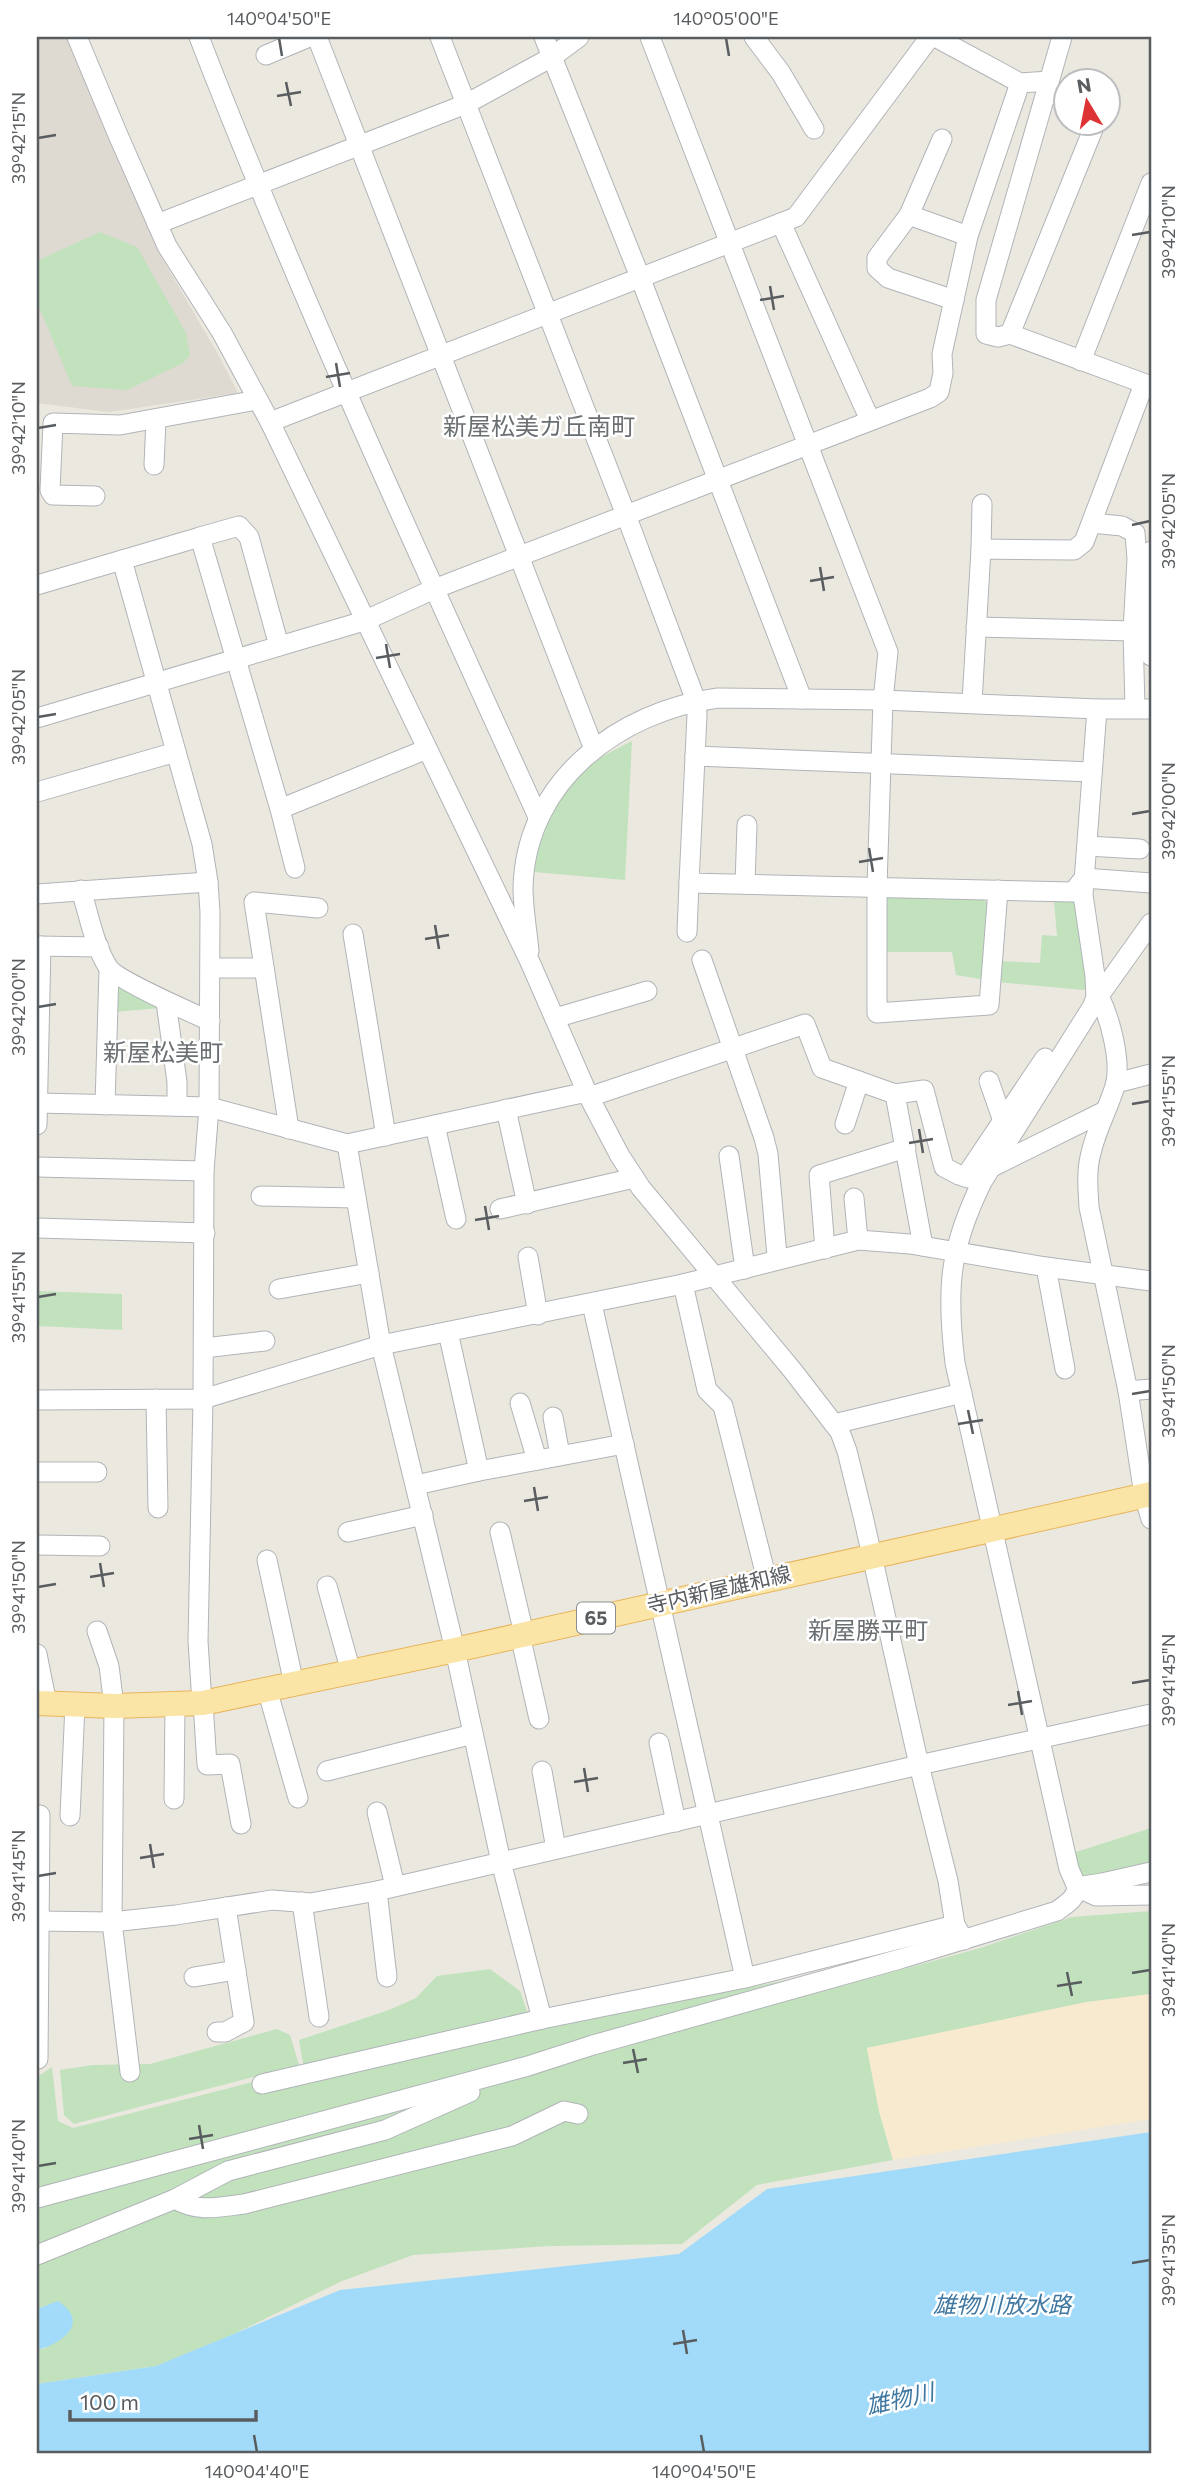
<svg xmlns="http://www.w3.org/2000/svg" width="1188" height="2491" font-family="Commissioner,'Noto Sans JP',sans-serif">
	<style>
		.education { fill: #ded9d1 }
		.green { fill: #c1e2bd }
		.sand { fill: #f7eacf }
		.water { fill: #a2dbfa }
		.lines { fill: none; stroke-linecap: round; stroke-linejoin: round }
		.minor-casing { stroke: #b1b4b7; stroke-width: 21 }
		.major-casing { stroke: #e8b55c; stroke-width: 26 }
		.minor { stroke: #fff; stroke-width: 19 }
		.major { stroke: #fae5a6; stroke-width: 24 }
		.ticks { fill: none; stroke: #595d60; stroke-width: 2.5 }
		.labels { text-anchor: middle; stroke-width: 5; stroke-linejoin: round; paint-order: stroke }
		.shield { fill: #fff; stroke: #8b8e90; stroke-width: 2 }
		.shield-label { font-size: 19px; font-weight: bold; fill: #595d60 }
		.street-label { font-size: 21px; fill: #595d60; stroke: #fff }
		.water-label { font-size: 23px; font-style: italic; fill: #3f77a1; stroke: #fff }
		.quarter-label { font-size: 24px; fill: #6a6f72; stroke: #fff }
		.neatline { fill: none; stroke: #595d60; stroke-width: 2.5 }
		.ticks-label { font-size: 18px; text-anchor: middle; fill: #595d60 }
	</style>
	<rect width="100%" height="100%" fill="#ebe8e0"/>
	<path class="education" d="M37,37H71L156,248L219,356L238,393L109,412L37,403Z"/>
	<g class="green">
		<path d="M100,232L137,247L186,333L190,356L183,363L127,390L72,386L37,302V261Z"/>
		<path d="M632,741L625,880L534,872L541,834L573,778L601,757Z"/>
		<path d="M886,895L980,897L991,906L986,980L956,975L952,952H885Z"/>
		<path d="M1054,901H1074L1090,979L1084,990L997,982L998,961L1040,963L1042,935L1057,936Z"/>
		<path d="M114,980L161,1008L114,1012Z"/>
		<path d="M37,1291L122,1294V1330L37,1326Z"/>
		<path d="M1151,1828V1865L1097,1878L1082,1875L1073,1853Z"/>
		<path d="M1151,1911V1994L1087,2002L867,2048L879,2111L893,2160L757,2185L682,2244L551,2246L413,2255L342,2281L230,2336L156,2366L37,2384V2350L46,2348L58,2301L37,2309V2206L977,1949L1072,1917Z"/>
		<path d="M490,1969L520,1991L534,2031L801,1977L614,2033L37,2191V2077L52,2067L58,2121L73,2128L304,2069L299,2040L389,2010L416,1998L437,1976Z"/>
		<path d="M277,2029L290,2035L299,2065L74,2124L64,2115L60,2070L93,2065L150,2064Z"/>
	</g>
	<path class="sand" d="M1151,1994V2119L893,2160L879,2111L867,2048L1087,2002Z"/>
	<g class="water">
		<path d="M1151,2132V2454H37V2384L156,2366L340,2290L679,2254L767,2189Z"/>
		<path d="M58,2301C90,2322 64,2343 37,2350V2309Z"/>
	</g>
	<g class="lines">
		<g class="minor-casing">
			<g id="minor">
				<path d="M77,37L118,135L167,246L222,333L270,422L530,962L589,1097L620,1156L641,1188L793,1371L840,1432L847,1451L863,1516L919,1765L948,1881L955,1925L964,1940"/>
				<path d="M199,37C302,302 421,560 539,819"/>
				<path d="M317,37L594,749"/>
				<path d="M440,37L626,515L696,701L697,715L689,883L1073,892L1084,878L1151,883"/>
				<path d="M544,37L640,277L802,699"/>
				<path d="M650,37L888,652L883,700L877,887V1013L989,1005L998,890"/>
				<path d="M754,37L781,73L814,129"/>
				<path d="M935,37L1020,83"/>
				<path d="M1062,37L986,300V334L998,337L1010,334L1151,386"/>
				<path d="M266,55L309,37"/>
				<path d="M1046,92L1066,98"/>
				<path d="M942,139L909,215L877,258V268L888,278L954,300"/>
				<path d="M909,215L968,236"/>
				<path d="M781,223L870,420"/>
				<path d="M157,224L466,104L552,57L579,37"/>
				<path d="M1010,334L1096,122"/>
				<path d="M1081,361L1151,183"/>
				<path d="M270,422L796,217L930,37"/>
				<path d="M154,465L156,419"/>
				<path d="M95,496L53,495L50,490L53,423L120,425L257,400"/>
				<path d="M1092,523L1122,526L1135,533L1137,559L1133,631L1135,708"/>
				<path d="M200,537L239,526L249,537L279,646"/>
				<path d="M981,549L982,504"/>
				<path d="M1151,551L1149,636L1151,656"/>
				<path d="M122,560L202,844L208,882L210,912L209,1107L204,1171L203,1399L198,1641L202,1703"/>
				<path d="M37,585L200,537L280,809L427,749"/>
				<path d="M976,627L1133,631"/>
				<path d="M972,702L981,549L1074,550L1084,542L1144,384"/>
				<path d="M37,718L364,621L434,589L930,398L939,392L943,373L942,354L968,236L1020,83L1049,81"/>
				<path d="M695,756L1092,772"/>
				<path d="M37,792L176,752"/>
				<path d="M280,809L295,868"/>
				<path d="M1087,846L1140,849"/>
				<path d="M745,884L747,825"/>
				<path d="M81,890C89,915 94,945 108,967C115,979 192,1013 210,1021"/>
				<path d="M37,894L208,882"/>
				<path d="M1151,923L1099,996L982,1182C949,1249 946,1289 955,1363L1069,1869L1077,1887L1096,1896L1151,1895"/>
				<path d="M687,932L689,883"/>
				<path d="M353,934L386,1136"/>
				<path d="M37,946L99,947"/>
				<path d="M529,951C527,930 523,908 523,887C526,780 620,711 718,698L883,700L1097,709H1151"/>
				<path d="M702,960L764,1138L768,1154L777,1256"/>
				<path d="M210,968H264"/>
				<path d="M1099,996C1110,1018 1122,1062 1115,1086C1108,1109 1096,1130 1091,1153C1086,1171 1088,1189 1089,1207L1128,1391L1144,1495L1151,1519"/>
				<path d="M166,1002L177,1082V1106"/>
				<path d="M1094,1002L1096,1001L1095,976L1083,895L1097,709"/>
				<path d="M555,1018L647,991"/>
				<path d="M989,1081L1003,1121"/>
				<path d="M1116,1083L1151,1074"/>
				<path d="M895,1094L923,1246"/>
				<path d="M589,1097L805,1024L822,1068L895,1094L924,1090L944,1167L959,1175L978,1181"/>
				<path d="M37,1103L209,1107L347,1144L587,1092"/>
				<path d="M105,1105L109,970"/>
				<path d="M506,1109L527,1204"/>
				<path d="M845,1124L859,1081"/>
				<path d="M37,1125L41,946"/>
				<path d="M435,1125L456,1219"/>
				<path d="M289,1129L254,902L318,908"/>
				<path d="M347,1144L381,1345L455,1650L501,1862L542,2019"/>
				<path d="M729,1156L745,1269"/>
				<path d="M37,1167L204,1171"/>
				<path d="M992,1167L1105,1111"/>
				<path d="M965,1177L1045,1058"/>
				<path d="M261,1196L356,1198"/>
				<path d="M854,1198L858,1240"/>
				<path d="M500,1209L634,1178"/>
				<path d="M37,1228L205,1233"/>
				<path d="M825,1249L819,1175L906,1148"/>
				<path d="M528,1257L538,1315"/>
				<path d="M1046,1267L1065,1369"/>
				<path d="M683,1284L707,1390L723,1406L767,1580"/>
				<path d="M279,1289L369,1273"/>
				<path d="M592,1304L745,1978"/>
				<path d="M448,1332L479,1471"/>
				<path d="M204,1348L265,1341"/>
				<path d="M1128,1391L1151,1389"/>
				<path d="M156,1399L158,1508"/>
				<path d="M37,1400L203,1399L381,1345L683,1284L858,1240L910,1244L1046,1267L1151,1281"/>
				<path d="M520,1403L537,1460"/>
				<path d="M553,1417L560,1455"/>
				<path d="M834,1424L962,1393"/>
				<path d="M37,1472H97"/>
				<path d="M416,1485L479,1471L624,1444"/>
				<path d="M348,1532L423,1515"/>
				<path d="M500,1532L524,1634"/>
				<path d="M37,1545L100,1546"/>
				<path d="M267,1560L294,1684"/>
				<path d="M327,1586L351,1672"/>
				<path d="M97,1631L109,1666L114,1706L112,1922L130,2072"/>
				<path d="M520,1635L539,1719"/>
				<path d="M37,1654L47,1704"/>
				<path d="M267,1689L298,1798"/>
				<path d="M203,1703L207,1765L230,1764L241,1824"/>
				<path d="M659,1743L676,1822"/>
				<path d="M327,1771L473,1734"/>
				<path d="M542,1771L556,1849"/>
				<path d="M174,1799L175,1705"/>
				<path d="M377,1812L395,1886"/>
				<path d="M70,1816L75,1705"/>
				<path d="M377,1891L387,1977"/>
				<path d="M302,1902L319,2017"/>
				<path d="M37,1921L112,1922L176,1915L272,1900L310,1903L377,1891L919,1765L1151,1714"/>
				<path d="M194,1977L236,1970"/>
				<path d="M217,2032H225L244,2022L226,1907"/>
				<path d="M38,2059L40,1815"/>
				<path d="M262,2084L542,2019L745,1978L955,1925"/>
				<path d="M37,2198L528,2066L593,2045L900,1959L1057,1911C1066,1904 1076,1899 1077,1887L1102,1883L1151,1872"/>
				<path d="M175,2199C198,2213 219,2207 244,2204L512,2136L564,2111L578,2114"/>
				<path d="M37,2255L175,2199L228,2171L385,2130L470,2092"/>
			</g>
		</g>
		<g class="major-casing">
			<path id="major" d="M37,1703L114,1706L203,1703L455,1650L1151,1494"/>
		</g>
		<use href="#minor" class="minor"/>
		<use href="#major" class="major"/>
	</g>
	<path class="ticks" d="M279,38L282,56M726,38L729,56M286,82L291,106M277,96L301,92M38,138L56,135M1132,235L1150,232M770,286L774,310M760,300L784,296M336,363L340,387M326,377L350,373M38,428L56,425M1132,525L1150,521M820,567L824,591M810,581L834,577M386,644L390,668M376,658L400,654M38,717L56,714M1132,814L1150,811M869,848L873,872M859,862L883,858M435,925L439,949M425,939L449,935M38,1007L56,1004M1132,1104L1150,1101M919,1129L923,1153M909,1143L933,1139M485,1206L489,1230M475,1220L499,1216M38,1297L56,1294M1132,1394L1150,1391M968,1410L973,1434M958,1424L983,1420M534,1487L538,1511M524,1501L548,1497M100,1563L104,1587M90,1577L114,1573M38,1587L56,1584M1132,1683L1150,1680M1018,1691L1022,1715M1008,1705L1032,1701M584,1768L588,1792M574,1782L598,1778M150,1844L154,1868M140,1858L164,1854M38,1876L56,1873M1067,1972L1072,1996M1132,1973L1150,1970M1057,1986L1082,1982M633,2049L638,2073M623,2063L647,2059M199,2125L203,2149M189,2139L213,2135M38,2166L56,2163M1132,2263L1150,2260M683,2330L687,2354M673,2344L697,2340M254,2435L257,2452M701,2435L704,2452"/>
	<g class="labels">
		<rect class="shield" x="577" y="1602.5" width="38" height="31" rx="5"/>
		<g class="shield-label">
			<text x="596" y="1625">65</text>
		</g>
		<g class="street-label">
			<text transform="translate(719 1590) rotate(-13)" y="7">寺内新屋雄和線</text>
		</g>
		<g class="water-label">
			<text x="1002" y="2313">雄物川放水路</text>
			<text transform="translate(900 2399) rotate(-13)" y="8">雄物川</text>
		</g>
		<g class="quarter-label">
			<text x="539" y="435">新屋松美ガ丘南町</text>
			<text x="163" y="1061">新屋松美町</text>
			<text x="868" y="1639">新屋勝平町</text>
		</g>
	</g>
	<rect width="1188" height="2491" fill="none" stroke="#ffffff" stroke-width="77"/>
	<g transform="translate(1087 102) rotate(350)"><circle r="33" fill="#ffffff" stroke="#bdbebf" stroke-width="2"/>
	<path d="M0-5L12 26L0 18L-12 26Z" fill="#de3335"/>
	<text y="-10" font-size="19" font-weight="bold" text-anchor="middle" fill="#595d60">N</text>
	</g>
	<path d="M70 2410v10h186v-10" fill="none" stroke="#595d60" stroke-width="3.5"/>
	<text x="80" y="2410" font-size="21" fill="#595d60" stroke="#ffffff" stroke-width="5" paint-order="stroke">100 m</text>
	<rect x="38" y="38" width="1112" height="2414" class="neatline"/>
	<g class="ticks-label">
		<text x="279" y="25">140°04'50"E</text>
		<text x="726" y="25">140°05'00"E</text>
		<text transform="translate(19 138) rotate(-90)" y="6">39°42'15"N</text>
		<text transform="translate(1169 232) rotate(-90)" y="6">39°42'10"N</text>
		<text transform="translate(19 428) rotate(-90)" y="6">39°42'10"N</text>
		<text transform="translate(1169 521) rotate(-90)" y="6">39°42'05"N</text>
		<text transform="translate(19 717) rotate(-90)" y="6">39°42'05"N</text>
		<text transform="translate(1169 811) rotate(-90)" y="6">39°42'00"N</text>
		<text transform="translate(19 1007) rotate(-90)" y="6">39°42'00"N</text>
		<text transform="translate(1169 1101) rotate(-90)" y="6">39°41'55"N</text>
		<text transform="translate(19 1297) rotate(-90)" y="6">39°41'55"N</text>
		<text transform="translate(1169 1391) rotate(-90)" y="6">39°41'50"N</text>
		<text transform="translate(19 1587) rotate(-90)" y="6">39°41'50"N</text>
		<text transform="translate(1169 1680) rotate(-90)" y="6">39°41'45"N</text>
		<text transform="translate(19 1876) rotate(-90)" y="6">39°41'45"N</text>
		<text transform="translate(1169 1970) rotate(-90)" y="6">39°41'40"N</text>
		<text transform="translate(19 2166) rotate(-90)" y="6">39°41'40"N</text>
		<text transform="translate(1169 2260) rotate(-90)" y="6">39°41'35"N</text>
		<text x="257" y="2478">140°04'40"E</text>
		<text x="704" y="2478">140°04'50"E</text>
	</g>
</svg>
